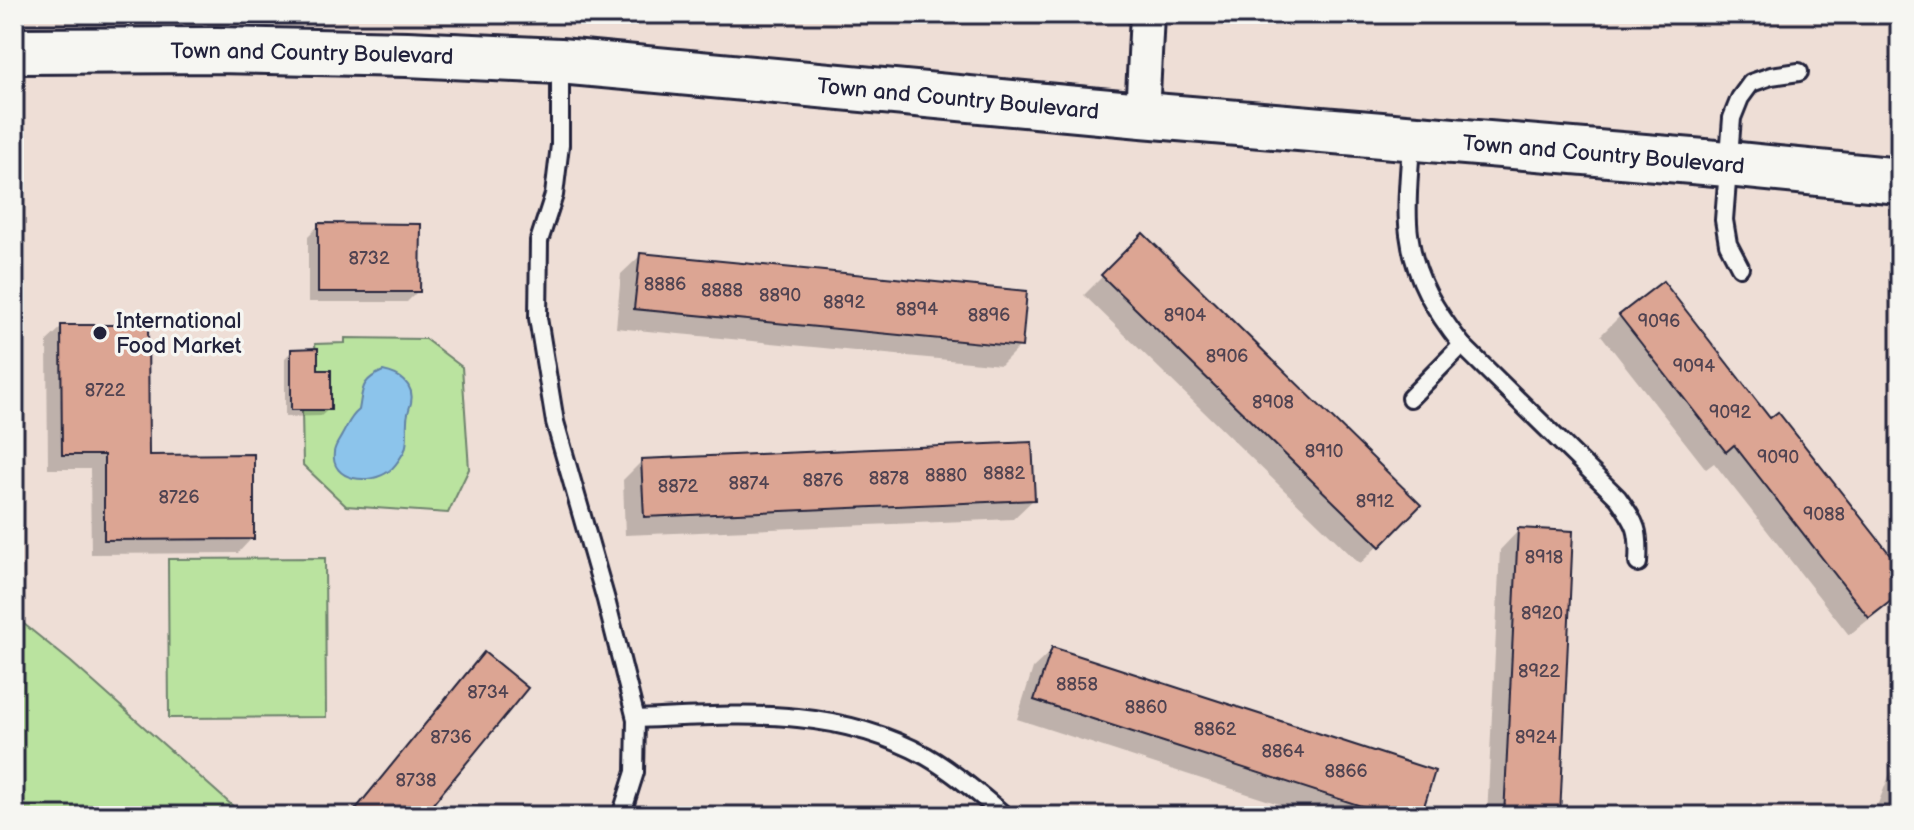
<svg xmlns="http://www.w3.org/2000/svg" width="1914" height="830" font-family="'Balsamiq Sans',sans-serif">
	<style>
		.green { fill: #bae39f; stroke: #6e826d; stroke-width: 2 }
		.water { fill: #8cc4eb; stroke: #6283a5; stroke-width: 2 }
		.shadow { fill: #0003 }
		.building { fill: #dca593; stroke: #22223b; stroke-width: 2 }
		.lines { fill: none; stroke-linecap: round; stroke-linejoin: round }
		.lane-casing { stroke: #22223b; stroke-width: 22 }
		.street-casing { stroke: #22223b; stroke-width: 38 }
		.secondary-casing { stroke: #22223b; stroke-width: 50 }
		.lane { stroke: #f6f6f2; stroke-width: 16 }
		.street { stroke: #f6f6f2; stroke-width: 32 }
		.secondary { stroke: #f6f6f2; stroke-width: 44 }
		.poi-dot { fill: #22223b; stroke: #f6f6f2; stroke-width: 3 }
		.labels { text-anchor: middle; stroke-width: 7; stroke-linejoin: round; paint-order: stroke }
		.number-label { font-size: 18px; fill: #504351 }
		.street-label { font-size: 22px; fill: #22223b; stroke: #f6f6f2 }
		.poi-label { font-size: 22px; fill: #22223b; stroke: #f6f6f2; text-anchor: start }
	</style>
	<rect width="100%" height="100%" fill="#eeded6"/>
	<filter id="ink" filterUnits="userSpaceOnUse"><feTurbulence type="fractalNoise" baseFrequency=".0125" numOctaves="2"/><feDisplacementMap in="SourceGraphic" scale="16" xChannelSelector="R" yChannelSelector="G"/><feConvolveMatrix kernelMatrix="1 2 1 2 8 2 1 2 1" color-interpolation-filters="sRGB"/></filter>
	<g filter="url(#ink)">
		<g class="green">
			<path d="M345,338L425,339L462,367L469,469L448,513L346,506L303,465L302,410H330L331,370H318L315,344L345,343Z"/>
			<path d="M325,558L326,717L169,718L168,559Z"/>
			<path d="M14,616L71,662L235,808L231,816H14Z"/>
		</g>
		<path class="water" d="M383,371C399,374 415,384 411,403C409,409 407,415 407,421C406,432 409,442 404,452C401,457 394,468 389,471C371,485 330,482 334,452C335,445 339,441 342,435C348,425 349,418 359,410C363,389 360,381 383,371Z"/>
		<g class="shadow">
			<path d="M1441,14H1457L1446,21Z"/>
			<path d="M1766,14H1791L1766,19Z"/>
			<path d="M319,225L418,291L407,302H308V236Z"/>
			<path d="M1143,236L1418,505L1360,564L1084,295Z"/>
			<path d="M641,255L1020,346L1001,365L616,328L621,274Z"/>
			<path d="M1620,316L1770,420L1900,570V594L1891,602L1849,635L1714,463L1706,469L1601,335Z"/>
			<path d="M62,327L147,457L252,538L238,553L91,554L90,469H48L47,341Z"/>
			<path d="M292,351L316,372L329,409L321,416L285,417V358Z"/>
			<path d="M642,461L1033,500L1013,519L625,535L623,480Z"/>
			<path d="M1519,530L1558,816H1487L1500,550Z"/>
			<path d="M1053,649L1419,816H1316L1017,719L1033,668Z"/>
			<path d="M484,655L421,816H349L465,674Z"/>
			<path d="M1900,749V816H1873Z"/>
		</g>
		<g class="building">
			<path d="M318,223L421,224L420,292H318Z"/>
			<path d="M1143,233L1421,505L1380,547L1101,275Z"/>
			<path d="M640,253L1027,291L1022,347L634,309Z"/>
			<path d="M1663,281L1770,418L1778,412L1900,567V594L1869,618L1734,445L1726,452L1619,315Z"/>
			<path d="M61,325H148L149,455L254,454V539L104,540V455H62Z"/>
			<path d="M318,348V370H331V410H291V349Z"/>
			<path d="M1032,442L1035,500L644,517L641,459Z"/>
			<path d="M1518,528L1573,531L1560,816H1504Z"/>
			<path d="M1052,647L1435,771L1421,816H1392L1034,700Z"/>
			<path d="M484,652L528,688L423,816H350Z"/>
		</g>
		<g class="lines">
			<g class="lane-casing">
				<g id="lane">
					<path d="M560,63V145L554,195L539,241L538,318L555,422L606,600L636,719L635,772L621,816"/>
					<path d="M1411,140C1410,171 1405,204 1409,234C1414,277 1436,312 1462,345L1618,498C1637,525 1640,530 1638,563"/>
					<path d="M1740,267L1728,244L1724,220L1732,118L1740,98L1751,83L1771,76L1799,72"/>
					<path d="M1410,398L1462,345"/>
					<path d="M636,719C738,715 833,705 926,756C954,772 981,795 1005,816"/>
				</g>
			</g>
			<g class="street-casing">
				<path id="street" d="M1142,115L1147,14"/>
			</g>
			<g class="secondary-casing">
				<g id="secondary">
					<path id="s1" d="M14,51L217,50L407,54L560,61L1142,115L1728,164L1900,181"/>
				</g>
			</g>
			<use href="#lane" class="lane"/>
			<use href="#street" class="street"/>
			<use href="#secondary" class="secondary"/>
		</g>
	</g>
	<circle class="poi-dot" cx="100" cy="333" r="8"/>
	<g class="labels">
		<g class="number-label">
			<text x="369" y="264">8732</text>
			<text x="665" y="290">8886</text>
			<text x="722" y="296">8888</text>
			<text x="780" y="301">8890</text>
			<text x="844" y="308">8892</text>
			<text x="917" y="315">8894</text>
			<text x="989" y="321">8896</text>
			<text x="1185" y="321">8904</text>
			<text x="1659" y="327">9096</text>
			<text x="1227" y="362">8906</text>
			<text x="1694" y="372">9094</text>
			<text x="105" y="396">8722</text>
			<text x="1273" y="408">8908</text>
			<text x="1730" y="418">9092</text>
			<text x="1324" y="457">8910</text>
			<text x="1778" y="463">9090</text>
			<text x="1004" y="479">8882</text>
			<text x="946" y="481">8880</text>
			<text x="889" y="484">8878</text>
			<text x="823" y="486">8876</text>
			<text x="749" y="489">8874</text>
			<text x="678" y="492">8872</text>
			<text x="179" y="503">8726</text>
			<text x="1375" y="507">8912</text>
			<text x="1824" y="520">9088</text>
			<text x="1544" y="563">8918</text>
			<text x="1542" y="619">8920</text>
			<text x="1539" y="677">8922</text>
			<text x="1077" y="690">8858</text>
			<text x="488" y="698">8734</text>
			<text x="1146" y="713">8860</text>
			<text x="1215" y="735">8862</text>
			<text x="451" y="743">8736</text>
			<text x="1536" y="743">8924</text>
			<text x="1283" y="757">8864</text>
			<text x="1346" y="777">8866</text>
			<text x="416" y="786">8738</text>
		</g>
		<g class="street-label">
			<text dy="8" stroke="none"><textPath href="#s1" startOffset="298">Town and Country Boulevard</textPath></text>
			<text dy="8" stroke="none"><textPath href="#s1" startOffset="946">Town and Country Boulevard</textPath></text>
			<text dy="8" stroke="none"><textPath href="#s1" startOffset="1594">Town and Country Boulevard</textPath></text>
		</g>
		<g class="poi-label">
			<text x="116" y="328">International<tspan x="116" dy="25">Food Market</tspan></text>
		</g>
	</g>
	<rect width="1914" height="830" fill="none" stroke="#f6f6f2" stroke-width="48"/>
	<rect x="24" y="24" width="1866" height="782" fill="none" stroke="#22223b" stroke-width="3" filter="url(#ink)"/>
</svg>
